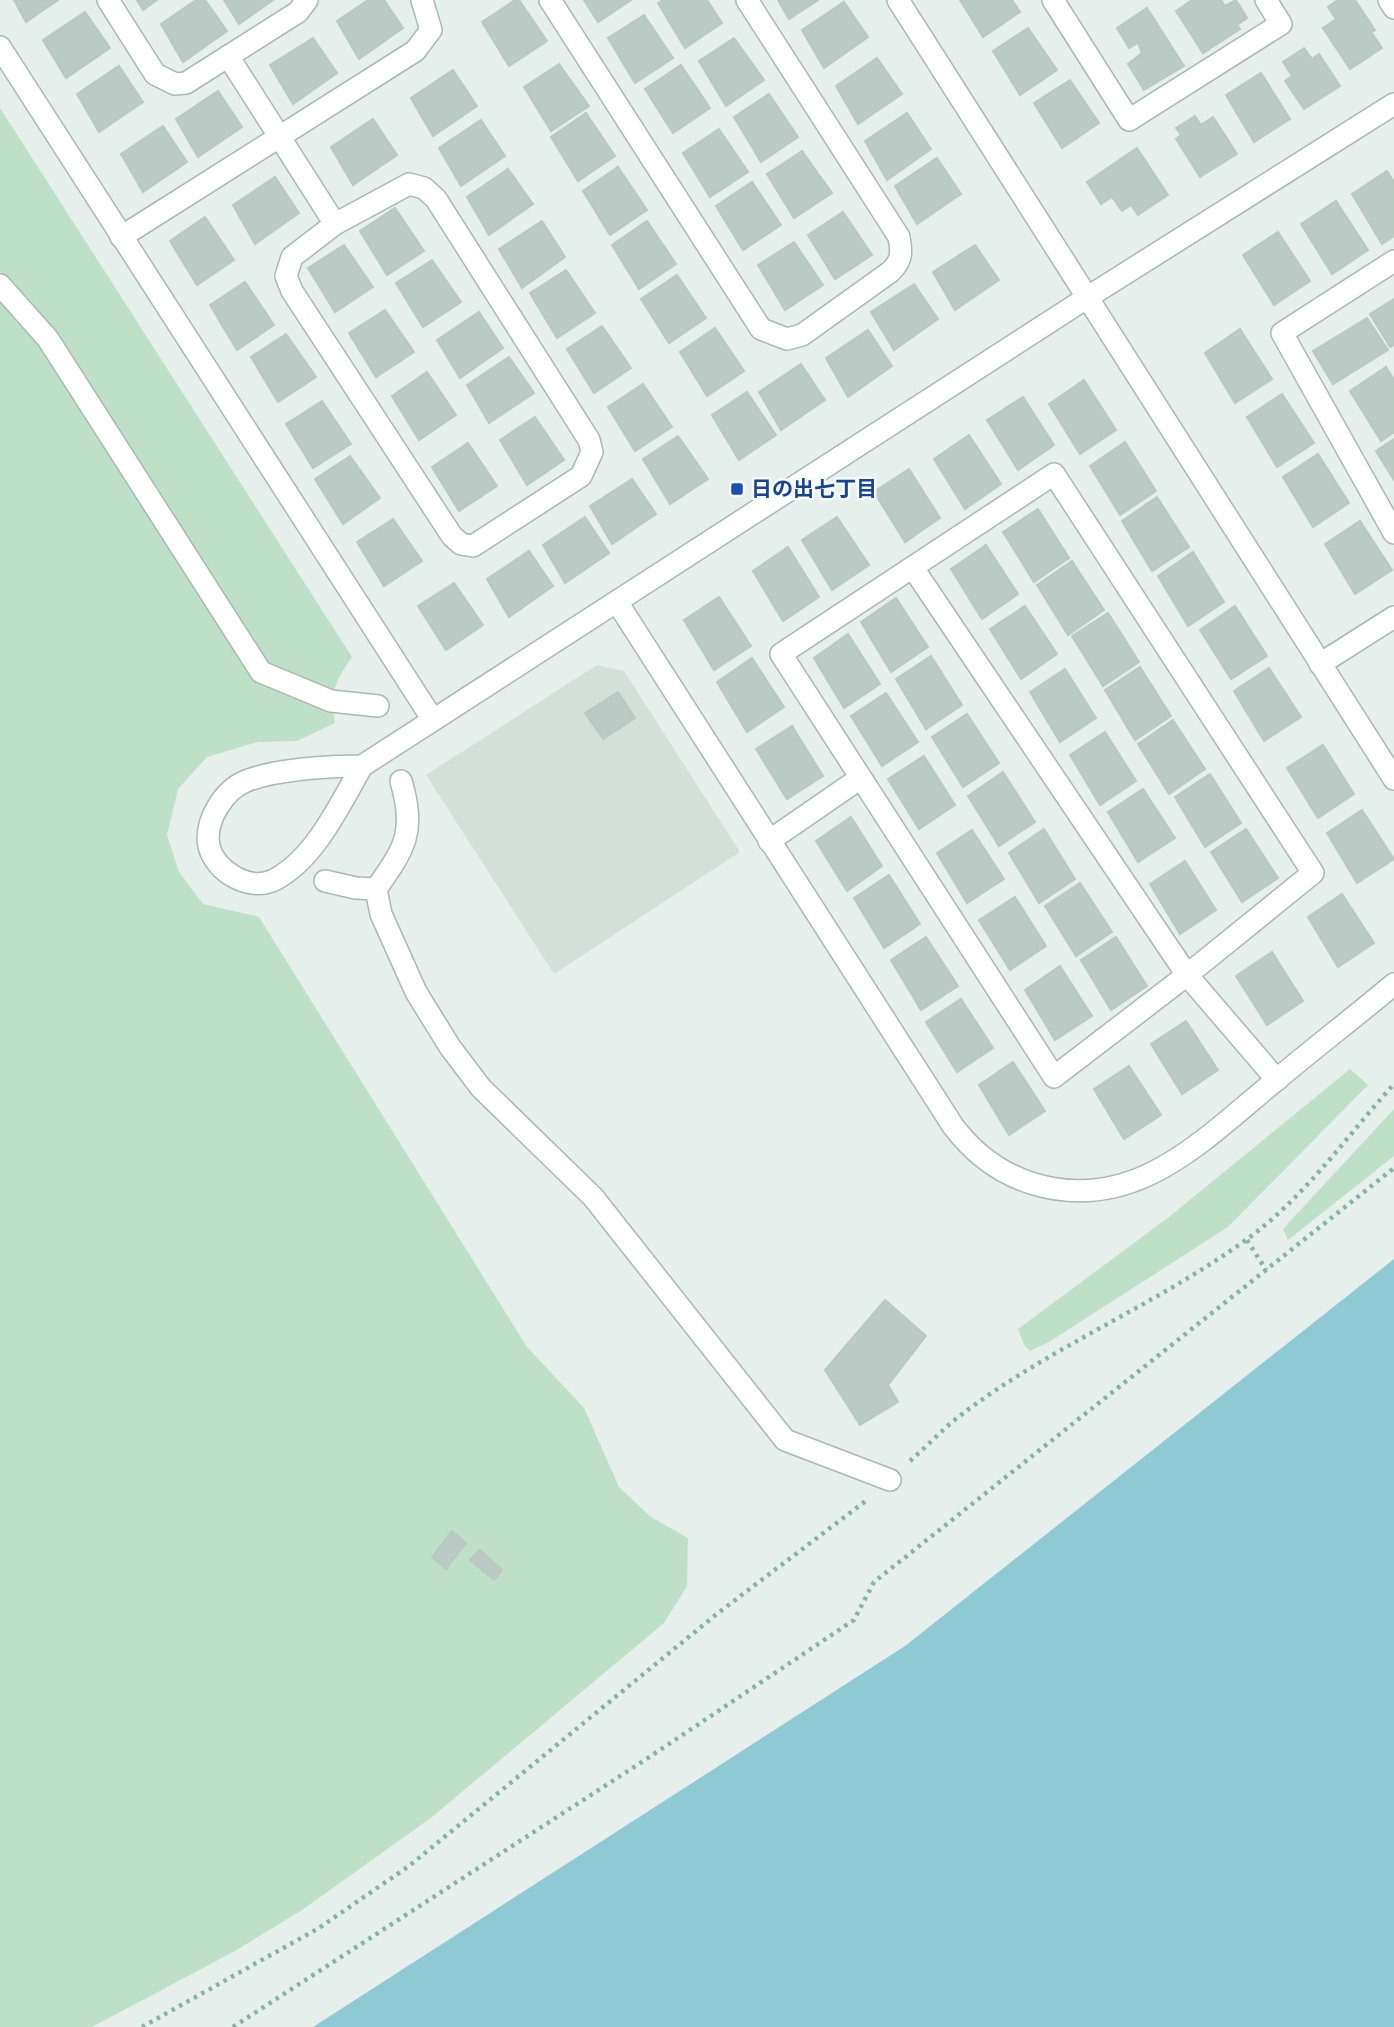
<svg xmlns="http://www.w3.org/2000/svg" width="1394" height="2027" font-family="Signika,'Noto Sans JP',sans-serif">
	<style>
		.built { fill: #d4dfda }
		.green { fill: #bfe0c8 }
		.water { fill: #8ec9d4 }
		.building { fill: #bbcac4; stroke: #b8c9c2; stroke-width: 2 }
		.lines { fill: none; stroke-linecap: round; stroke-linejoin: round }
		.minor-casing { stroke: #a8b8b2; stroke-width: 24 }
		.path { stroke: #86b3a5; stroke-width: 4.5; stroke-dasharray: 3.5 5; stroke-linecap: butt }
		.minor { stroke: #fff; stroke-width: 21 }
		.transit-dot { fill: #1a4fb4; stroke: #f7fbf9; stroke-width: 2.5 }
		.labels { text-anchor: middle; stroke-width: 5; stroke-linejoin: round; paint-order: stroke }
		.transit-label { font-size: 21px; font-weight: bold; fill: #164399; stroke: #f7fbf9; text-anchor: start }
	</style>
	<rect width="100%" height="100%" fill="#e6efeb"/>
	<path class="built" d="M597,665L624,671L740,852L554,974L426,775Z"/>
	<g class="green">
		<path d="M0,108L352,657C335,681 329,694 335,723L297,741L258,742L207,757L178,789L167,835L179,872L203,904L259,917L527,1347L584,1408L619,1487L651,1517L688,1538L687,1586L664,1623L432,1817L302,1910L235,1951L92,2027H0Z"/>
		<path d="M1350,1069L1368,1085L1228,1227L1049,1342L1030,1351L1024,1345L1018,1329L1169,1217Z"/>
		<path d="M1394,1109V1156L1288,1240L1283,1229Z"/>
	</g>
	<path class="water" d="M1394,1259V2027H313L905,1646Z"/>
	<g class="building">
		<path d="M14,0H58L26,22Z"/>
		<path d="M137,0H157L143,10Z"/>
		<path d="M196,0H205L227,31L183,62L161,24Z"/>
		<path d="M224,0H273L239,24Z"/>
		<path d="M368,0H384L403,28L359,59L337,21Z"/>
		<path d="M515,0H519L547,41L509,66L482,22Z"/>
		<path d="M584,0H631L598,22Z"/>
		<path d="M663,0H707L722,23L685,48L658,3Z"/>
		<path d="M778,0H818L789,19Z"/>
		<path d="M960,0H1012L1020,12L983,37Z"/>
		<path d="M1192,0H1221L1225,6L1236,0L1247,18L1237,25L1240,29L1203,53L1176,11Z"/>
		<path d="M1338,0H1355L1375,30L1371,32L1382,48L1350,69L1323,28L1336,19L1328,7Z"/>
		<path d="M844,2L868,37L824,68L802,30Z"/>
		<path d="M1147,8L1184,66L1144,90L1128,64L1142,53L1138,43L1129,48L1117,28Z"/>
		<path d="M85,12L110,48L66,78L43,40Z"/>
		<path d="M644,15L673,58L635,83L608,38Z"/>
		<path d="M1028,28L1057,70L1020,95L993,51Z"/>
		<path d="M313,38L337,73L293,104L270,65Z"/>
		<path d="M734,38L764,80L726,106L699,61Z"/>
		<path d="M1304,48L1312,59L1319,54L1340,86L1304,109L1285,81L1292,76L1283,62Z"/>
		<path d="M877,58L902,94L858,124L836,86Z"/>
		<path d="M559,64L589,106L551,131L524,87Z"/>
		<path d="M681,65L710,108L673,133L645,89Z"/>
		<path d="M119,66L143,102L99,132L77,94Z"/>
		<path d="M453,70L477,106L433,136L411,98Z"/>
		<path d="M1261,73L1290,119L1254,142L1226,95Z"/>
		<path d="M1070,80L1099,123L1062,148L1034,103Z"/>
		<path d="M218,91L242,127L198,157L176,119Z"/>
		<path d="M769,94L798,137L761,162L734,117Z"/>
		<path d="M586,113L615,156L578,181L551,137Z"/>
		<path d="M907,113L931,149L887,180L865,141Z"/>
		<path d="M1195,116L1201,125L1213,117L1237,154L1200,177L1176,139L1181,135L1176,128Z"/>
		<path d="M373,119L397,155L353,185L331,147Z"/>
		<path d="M481,120L505,156L461,186L439,148Z"/>
		<path d="M163,126L187,162L143,192L121,154Z"/>
		<path d="M719,129L748,172L710,197L683,153Z"/>
		<path d="M1137,148L1168,195L1138,215L1131,205L1122,211L1112,197L1101,204L1087,182Z"/>
		<path d="M802,151L832,193L794,218L767,174Z"/>
		<path d="M937,158L961,194L917,224L895,186Z"/>
		<path d="M618,167L647,210L610,235L583,191Z"/>
		<path d="M508,169L533,204L489,235L467,197Z"/>
		<path d="M1387,171L1394,182V236L1382,244L1352,194Z"/>
		<path d="M275,177L299,213L255,244L233,205Z"/>
		<path d="M752,182L781,225L743,250L716,206Z"/>
		<path d="M1336,201L1368,250L1332,274L1301,224Z"/>
		<path d="M395,208L424,251L387,275L360,231Z"/>
		<path d="M843,212L872,255L835,279L808,235Z"/>
		<path d="M205,217L234,260L197,285L170,241Z"/>
		<path d="M542,221L565,257L522,288L499,249Z"/>
		<path d="M647,221L676,264L639,289L612,245Z"/>
		<path d="M1278,232L1310,281L1274,305L1243,255Z"/>
		<path d="M794,242L823,285L785,310L758,265Z"/>
		<path d="M344,245L373,287L335,312L308,268Z"/>
		<path d="M975,245L999,280L955,310L933,272Z"/>
		<path d="M432,260L461,302L423,327L396,283Z"/>
		<path d="M566,270L595,313L557,338L530,293Z"/>
		<path d="M677,275L706,318L669,343L641,299Z"/>
		<path d="M245,282L274,325L237,350L210,305Z"/>
		<path d="M914,284L938,319L894,350L871,312Z"/>
		<path d="M1394,299V345L1390,347L1370,314Z"/>
		<path d="M385,310L414,352L376,377L349,333Z"/>
		<path d="M479,312L503,348L460,378L437,340Z"/>
		<path d="M1367,318L1388,350L1333,384L1313,351Z"/>
		<path d="M602,326L631,368L594,393L567,349Z"/>
		<path d="M715,328L744,371L707,396L680,352Z"/>
		<path d="M1240,329L1272,379L1235,403L1205,353Z"/>
		<path d="M868,330L892,366L848,397L826,358Z"/>
		<path d="M286,334L316,377L278,402L251,357Z"/>
		<path d="M509,357L534,393L489,423L467,385Z"/>
		<path d="M801,364L825,400L781,430L759,392Z"/>
		<path d="M1386,367L1394,380V432L1381,441L1350,391Z"/>
		<path d="M427,372L456,415L419,440L392,396Z"/>
		<path d="M1084,380L1116,430L1080,454L1049,404Z"/>
		<path d="M643,384L672,427L635,451L608,407Z"/>
		<path d="M747,392L776,435L739,460L712,415Z"/>
		<path d="M1282,394L1314,443L1277,467L1247,417Z"/>
		<path d="M1023,397L1054,445L1018,470L987,420Z"/>
		<path d="M322,401L351,444L313,468L286,424Z"/>
		<path d="M535,417L564,460L527,485L500,440Z"/>
		<path d="M969,435L1001,484L965,509L934,459Z"/>
		<path d="M678,436L708,479L670,504L643,459Z"/>
		<path d="M1394,439V480L1376,451Z"/>
		<path d="M1125,442L1156,491L1120,515L1090,466Z"/>
		<path d="M468,443L497,486L459,511L432,467Z"/>
		<path d="M1318,454L1349,503L1313,527L1283,477Z"/>
		<path d="M350,456L380,498L343,524L315,479Z"/>
		<path d="M909,469L940,518L905,542L874,492Z"/>
		<path d="M632,479L656,514L612,544L590,506Z"/>
		<path d="M1157,497L1189,547L1152,571L1122,521Z"/>
		<path d="M1038,509L1069,558L1034,582L1003,532Z"/>
		<path d="M585,517L609,553L565,583L543,545Z"/>
		<path d="M837,517L869,565L832,590L802,540Z"/>
		<path d="M393,519L422,561L384,586L357,542Z"/>
		<path d="M1360,521L1392,570L1355,594L1325,544Z"/>
		<path d="M986,545L1018,594L982,619L951,569Z"/>
		<path d="M788,547L819,597L783,621L753,571Z"/>
		<path d="M529,551L553,586L509,617L487,579Z"/>
		<path d="M1193,552L1224,602L1188,626L1158,576Z"/>
		<path d="M1072,561L1104,610L1068,635L1037,585Z"/>
		<path d="M454,583L483,625L446,650L418,606Z"/>
		<path d="M719,597L751,646L714,670L684,620Z"/>
		<path d="M896,598L928,647L891,672L861,622Z"/>
		<path d="M1025,606L1057,654L1021,679L990,629Z"/>
		<path d="M1235,606L1267,656L1231,679L1200,630Z"/>
		<path d="M1108,613L1139,662L1103,686L1072,636Z"/>
		<path d="M848,634L880,684L844,708L814,658Z"/>
		<path d="M931,656L962,705L926,729L896,679Z"/>
		<path d="M752,658L784,707L747,732L717,682Z"/>
		<path d="M1140,667L1171,716L1135,740L1105,690Z"/>
		<path d="M1269,668L1301,717L1264,741L1234,691Z"/>
		<path d="M1065,669L1096,718L1060,742L1030,692Z"/>
		<path d="M618,692L635,718L603,739L585,713Z"/>
		<path d="M886,693L918,742L882,766L851,716Z"/>
		<path d="M967,714L999,763L963,787L932,737Z"/>
		<path d="M1173,720L1205,769L1169,794L1138,744Z"/>
		<path d="M792,726L823,776L787,799L756,749Z"/>
		<path d="M1105,732L1136,781L1100,805L1070,755Z"/>
		<path d="M1323,745L1354,794L1318,818L1287,768Z"/>
		<path d="M924,756L955,805L919,829L888,779Z"/>
		<path d="M1003,772L1035,822L999,846L968,796Z"/>
		<path d="M1210,774L1241,823L1205,847L1175,797Z"/>
		<path d="M1143,789L1175,838L1138,862L1108,812Z"/>
		<path d="M1362,810L1394,859L1357,883L1327,833Z"/>
		<path d="M851,817L882,866L847,891L816,841Z"/>
		<path d="M1044,829L1075,879L1039,903L1009,853Z"/>
		<path d="M1246,829L1278,878L1242,902L1211,852Z"/>
		<path d="M972,830L1004,879L967,903L937,853Z"/>
		<path d="M1185,861L1216,910L1180,934L1150,884Z"/>
		<path d="M889,875L920,924L884,948L854,898Z"/>
		<path d="M1080,883L1112,932L1076,956L1045,906Z"/>
		<path d="M1342,894L1374,943L1338,967L1308,917Z"/>
		<path d="M1015,897L1046,946L1010,970L979,920Z"/>
		<path d="M926,937L958,986L921,1010L891,960Z"/>
		<path d="M1116,937L1147,986L1111,1010L1081,960Z"/>
		<path d="M1272,952L1303,1001L1267,1025L1236,976Z"/>
		<path d="M1060,966L1092,1016L1055,1040L1025,990Z"/>
		<path d="M961,999L993,1048L957,1072L926,1022Z"/>
		<path d="M1186,1021L1218,1070L1182,1094L1151,1044Z"/>
		<path d="M1013,1062L1045,1111L1009,1135L979,1085Z"/>
		<path d="M1129,1066L1161,1115L1124,1139L1094,1089Z"/>
		<path d="M885,1300L926,1336L888,1385L898,1402L860,1425L825,1370Z"/>
		<path d="M452,1531L466,1543L446,1569L432,1557Z"/>
		<path d="M480,1550L502,1570L494,1580L470,1560Z"/>
	</g>
	<g class="lines">
		<g class="minor-casing">
			<g id="minor">
				<path d="M108,0L155,74L175,84L186,83L298,12L307,0"/>
				<path d="M550,0L761,329L787,339L802,335L890,272C902,261 902,253 899,237L747,0"/>
				<path d="M898,0L1394,779"/>
				<path d="M1053,0L1129,120L1281,24L1266,0"/>
				<path d="M1389,0L1394,8"/>
				<path d="M0,47L433,720"/>
				<path d="M228,56L335,224"/>
				<path d="M409,184L424,188L436,199L589,440L592,452L581,476L473,546L461,544L452,536L292,291L286,276L292,257L335,224Z"/>
				<path d="M121,237L415,51L431,30L422,0"/>
				<path d="M1394,261L1282,333L1394,533"/>
				<path d="M0,285L48,339L261,672L331,701L378,706"/>
				<path d="M1054,474L1313,873L1187,975L1054,1077L781,654Z"/>
				<path d="M913,568L1187,975L1277,1080"/>
				<path d="M617,602L953,1126C974,1154 1001,1174 1034,1184C1135,1214 1203,1140 1275,1081C1314,1048 1355,1017 1394,984"/>
				<path d="M1320,664L1394,617"/>
				<path d="M362,766C330,766 276,769 246,781C224,790 204,821 209,846C215,872 251,893 276,879C316,857 340,804 362,766L1088,297L1394,104"/>
				<path d="M401,781C416,832 405,848 376,889L381,914L416,992L450,1047L481,1088L593,1197L785,1440L890,1480"/>
				<path d="M769,841L859,779"/>
				<path d="M325,881L356,888L376,889"/>
			</g>
		</g>
		<g class="path">
			<path d="M1247,1240L1266,1270"/>
			<path d="M910,1461C926,1447 941,1431 957,1418C1046,1349 1152,1307 1243,1242C1303,1200 1346,1137 1394,1084"/>
			<path d="M142,2027L319,1928L409,1866L718,1613L867,1500"/>
			<path d="M233,2027L651,1756L854,1620L874,1582L1394,1168"/>
		</g>
		<use href="#minor" class="minor"/>
	</g>
	<rect class="transit-dot" x="730" y="482" width="14" height="14" rx="3.5"/>
	<g class="labels">
		<g class="transit-label">
			<text x="751" y="496">日の出七丁目</text>
		</g>
	</g>
</svg>
